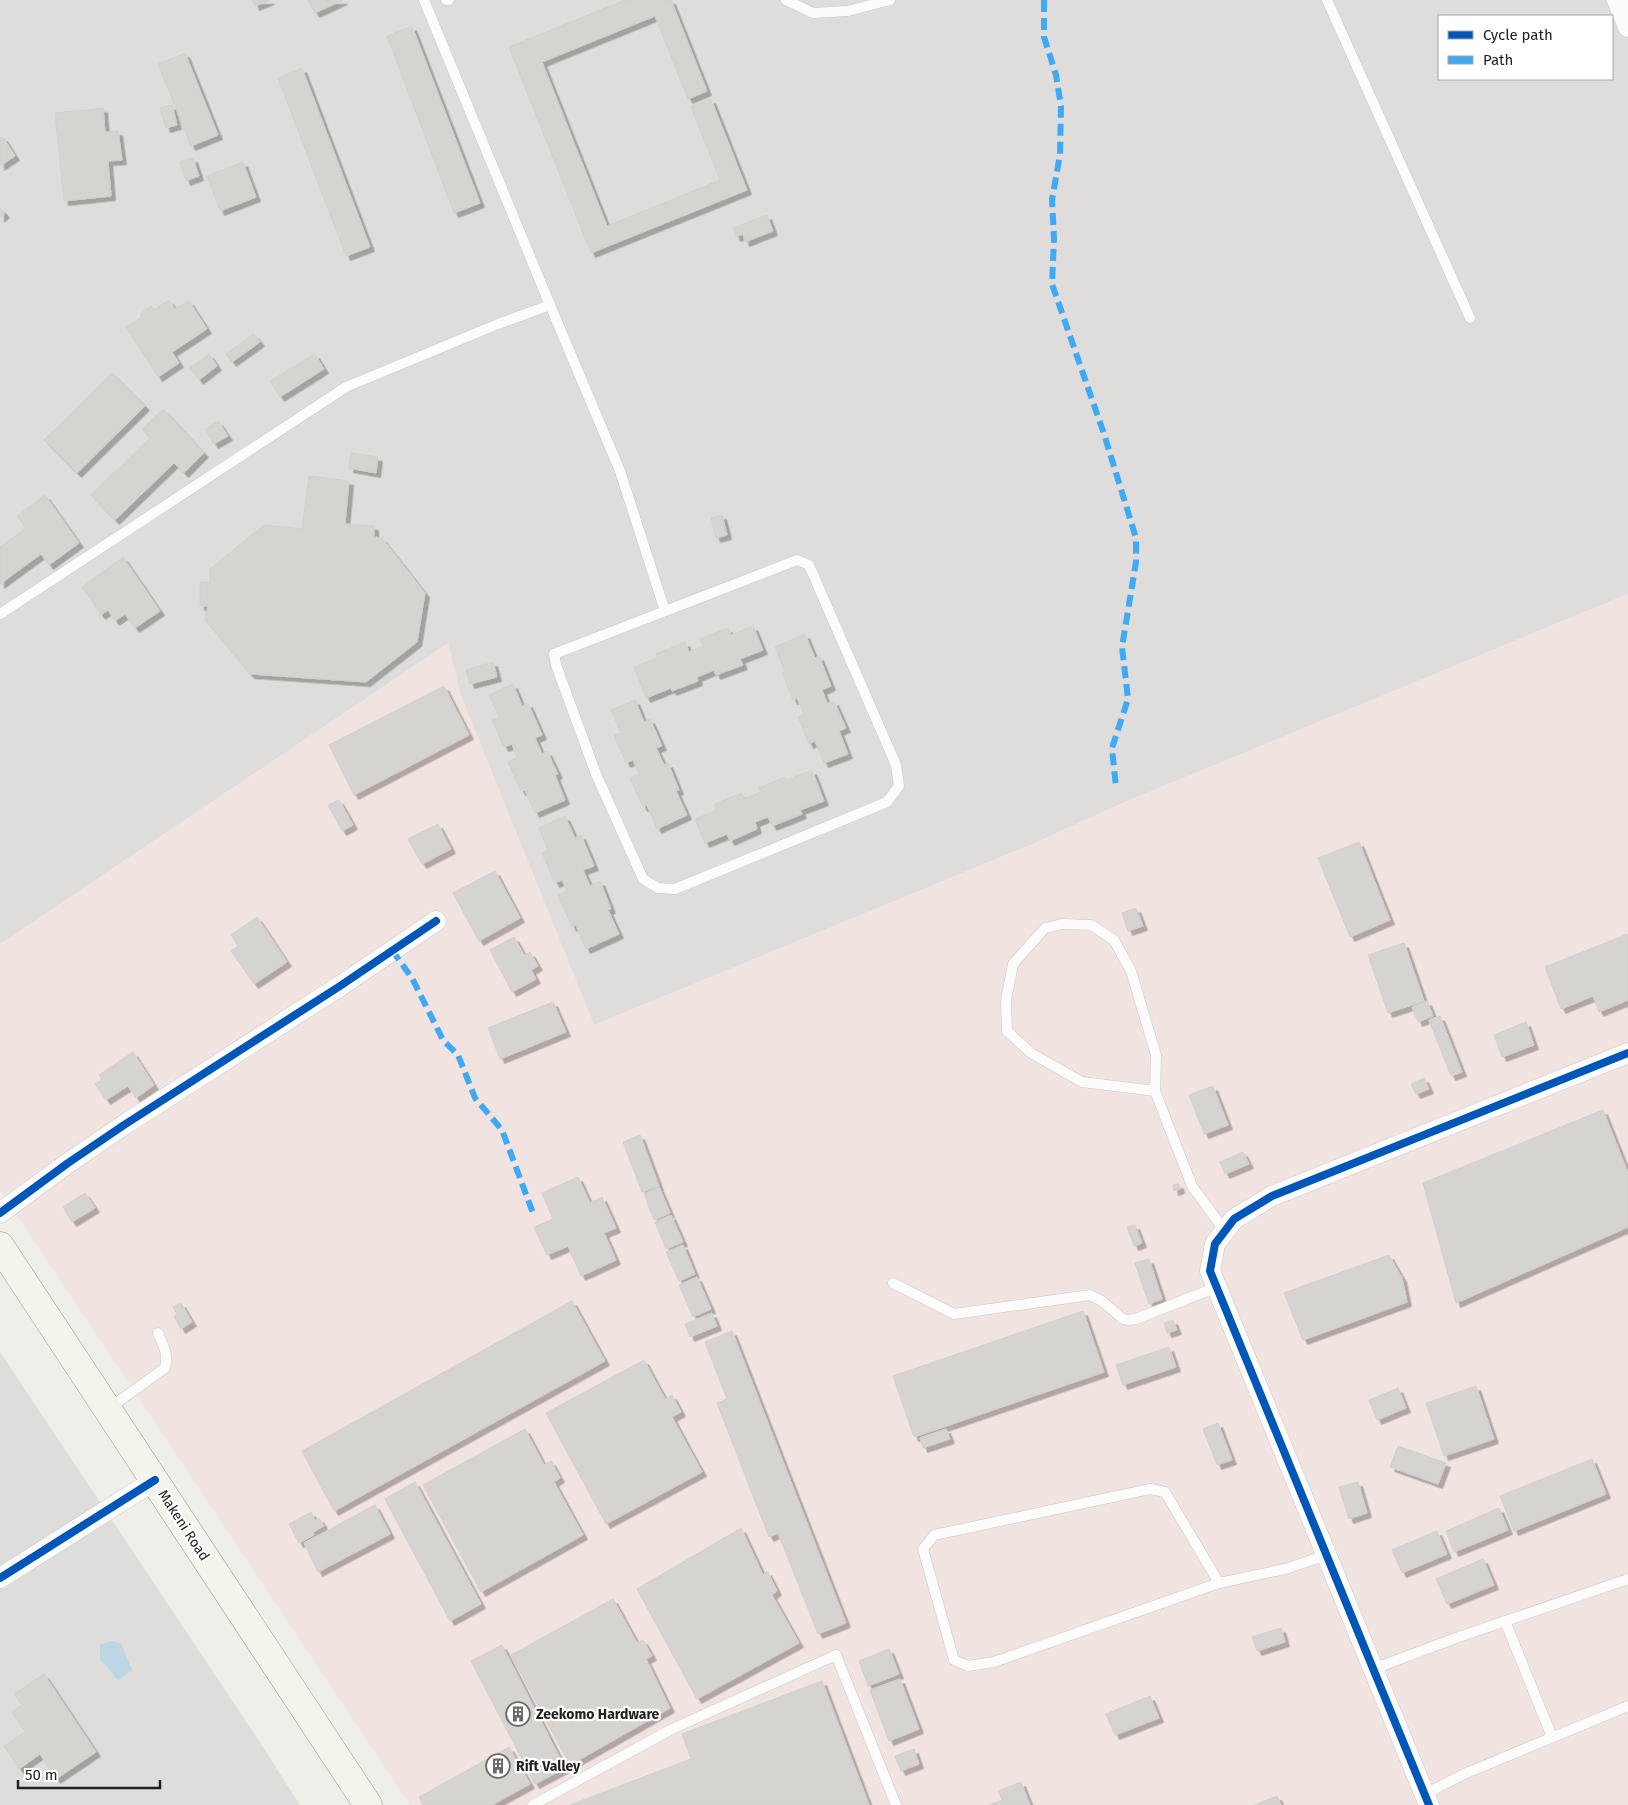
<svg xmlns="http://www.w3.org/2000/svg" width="1628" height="1805" font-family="'Fira Sans',sans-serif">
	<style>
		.residential { fill: #dedddb; fill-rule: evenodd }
		.commercial { fill: #f1e3df }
		.water { fill: #bcd7e3 }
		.building { fill: #d6d4d0; stroke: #d2d0cb; filter: url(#shadow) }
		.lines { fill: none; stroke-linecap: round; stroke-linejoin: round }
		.service-casing { stroke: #c8c8c5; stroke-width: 11 }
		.minor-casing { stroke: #c8c8c5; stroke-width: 21 }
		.secondary-casing { stroke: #969a80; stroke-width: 29 }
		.service { stroke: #fdfcfc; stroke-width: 10 }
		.minor { stroke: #fdfcfc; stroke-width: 20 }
		.secondary { stroke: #f3f4ec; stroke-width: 28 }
		.quiet { stroke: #3fa9f5; stroke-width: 6; stroke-dasharray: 12 6; stroke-linecap: butt }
		.cycleway-casing { stroke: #fff; stroke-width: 11 }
		.cycleway { stroke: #0057b8; stroke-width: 8 }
		.labels { text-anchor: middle; stroke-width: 4.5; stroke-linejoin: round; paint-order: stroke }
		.street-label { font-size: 14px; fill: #212121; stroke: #fff }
		.poi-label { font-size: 14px; font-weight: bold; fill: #212121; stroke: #fff; text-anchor: start }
	</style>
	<defs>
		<filter id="shadow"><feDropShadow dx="4.5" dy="4.5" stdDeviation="0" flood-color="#0004"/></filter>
	</defs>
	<rect width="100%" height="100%" fill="#efeee9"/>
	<g class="residential">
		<path d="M0,0H1628V594L1125,802L1028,846L594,1025L461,696L448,644L0,944ZM1439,16H1612V79H1439Z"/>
		<path d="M0,1352L261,1744L300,1805H0Z"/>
	</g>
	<path class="commercial" d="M1628,594V1805H410L0,1190V944L448,643L461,696L594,1025L1028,846L1125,802Z"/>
	<path class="water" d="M112,1641L121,1644L132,1670L118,1680L100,1659V1645Z"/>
	<g class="building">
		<path d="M253,0H270L255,6Z"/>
		<path d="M308,0H327L330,6L315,13Z"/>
		<path d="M327,0H343L330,6Z"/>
		<path d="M625,0H671L707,91L688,99L655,16L542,62L607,226L720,180L691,107L711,99L747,190L591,253L509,47Z"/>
		<path d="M412,26L480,203L454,213L387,36Z"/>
		<path d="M185,53L218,135L191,146L158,64Z"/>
		<path d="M302,68L370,247L346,256L278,78Z"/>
		<path d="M172,105L177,125L166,128L160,108Z"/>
		<path d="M103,108L105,132L118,131L122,160L108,161L111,196L64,201L55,113Z"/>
		<path d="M3,137L15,156L0,166V139Z"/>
		<path d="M193,158L199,176L186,181L180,162Z"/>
		<path d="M243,162L256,197L220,211L207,176Z"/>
		<path d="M0,208L5,213L0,218Z"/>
		<path d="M767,215L773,231L745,242L743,234L736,237L733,228Z"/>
		<path d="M169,300L175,309L189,301L207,329L172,352L179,363L158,377L126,327L142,317L140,314L151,306L154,310Z"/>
		<path d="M254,334L260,342L232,362L226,354Z"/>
		<path d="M209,354L217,366L199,380L190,368Z"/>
		<path d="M315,354L324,369L280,397L270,381Z"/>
		<path d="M112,373L145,406L77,473L44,440Z"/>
		<path d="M163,409L204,453L184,473L174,463L115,520L91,495L150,438L142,429Z"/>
		<path d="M218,421L228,436L214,444L205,430Z"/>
		<path d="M351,453L378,457L376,473L349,468Z"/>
		<path d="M309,476L349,481L345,524L374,526V537L382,538L425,593L417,642L366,682L250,674L205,620L208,606H200V582L210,583V569L264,525L302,529Z"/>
		<path d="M45,495L79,543L49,565L41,554L0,584V547L26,528L17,516Z"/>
		<path d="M722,515L727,535L716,538L711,518Z"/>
		<path d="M123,557L160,611L135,628L125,614L115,621L108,610L101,615L82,587Z"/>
		<path d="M753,626L763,650L740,659L743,665L716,675L714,670L697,677L698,681L672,691L671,688L646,698L634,667L657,658L656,654L685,642L689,652L703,646L700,639L728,628L731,635Z"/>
		<path d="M805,634L815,658L819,656L831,686L822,690L827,703L834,701L846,728L839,731L848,754L824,763L815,741L809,744L798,717L804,714L797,698L793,700L782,673L785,672L775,647Z"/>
		<path d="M493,662L497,677L470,684L466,670Z"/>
		<path d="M513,684L522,706L528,703L542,735L535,738L542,754L547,751L558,774L555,775L565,800L535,813L525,790L521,791L508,762L517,758L512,744L504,747L492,720L499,717L489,695Z"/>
		<path d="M444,686L469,735L354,795L329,745Z"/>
		<path d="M635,700L644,722L650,719L662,746L656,748L664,765L668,763L679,790L676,791L687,815L657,829L647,805L643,807L630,778L639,774L633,760L626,763L614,735L621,733L611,710Z"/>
		<path d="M812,770L824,801L800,810L802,814L772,826L768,817L755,822L757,829L730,841L727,834L705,843L695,819L717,810L715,804L742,793L744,799L761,792L759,788L785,777L787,780Z"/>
		<path d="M339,800L353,825L342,831L328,805Z"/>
		<path d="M565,816L575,838L581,835L594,866L583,870L590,886L600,881L611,909L608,910L619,934L586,949L576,925L572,927L558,895L567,891L562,880L555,883L542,853L548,850L539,828Z"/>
		<path d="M438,824L451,849L422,864L408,839Z"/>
		<path d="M1359,842L1390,920L1350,937L1318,858Z"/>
		<path d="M495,871L520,918L479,941L453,893Z"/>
		<path d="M1136,908L1143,926L1128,931L1122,913Z"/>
		<path d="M257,917L287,962L254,984L231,951L238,946L231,935Z"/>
		<path d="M1628,934V1000L1599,1012L1593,996L1561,1009L1545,967Z"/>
		<path d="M514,937L524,955L530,952L538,966L531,970L536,979L512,992L490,950Z"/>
		<path d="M1404,943L1424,1001L1388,1013L1368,955Z"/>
		<path d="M1427,1001L1433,1016L1418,1022L1412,1007Z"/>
		<path d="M553,1002L566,1032L500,1059L488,1028Z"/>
		<path d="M1440,1016L1462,1072L1451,1076L1429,1020Z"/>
		<path d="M1526,1022L1534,1045L1502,1057L1494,1035Z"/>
		<path d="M133,1052L154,1085L136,1098L128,1086L106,1100L95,1084L102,1080L99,1075Z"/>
		<path d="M1424,1078L1429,1089L1416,1094L1411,1084Z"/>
		<path d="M1213,1086L1228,1125L1204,1134L1189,1095Z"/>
		<path d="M1603,1110L1628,1173V1227L1456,1303L1423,1183Z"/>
		<path d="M640,1135L659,1186L642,1192L623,1142Z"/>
		<path d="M1243,1152L1249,1164L1225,1174L1220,1162Z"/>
		<path d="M578,1177L590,1203L602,1197L616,1228L604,1233L616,1260L581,1276L568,1246L547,1255L534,1227L553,1219L542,1193Z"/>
		<path d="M1179,1184L1180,1189L1174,1191L1173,1185Z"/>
		<path d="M659,1187L670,1213L654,1220L644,1194Z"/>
		<path d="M85,1193L95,1208L72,1222L63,1207Z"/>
		<path d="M671,1215L683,1242L666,1249L655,1222Z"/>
		<path d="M1135,1225L1142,1243L1134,1246L1127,1227Z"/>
		<path d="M683,1245L695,1274L679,1281L666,1252Z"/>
		<path d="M1389,1255L1402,1278L1407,1302L1303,1340L1284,1293Z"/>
		<path d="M1149,1259L1162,1299L1149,1304L1135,1263Z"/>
		<path d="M697,1277L711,1309L693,1317L679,1285Z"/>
		<path d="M572,1301L605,1361L334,1511L302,1451Z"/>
		<path d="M181,1303L192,1322L181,1329L174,1316L177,1314L173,1307Z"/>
		<path d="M1083,1311L1104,1372L914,1437L893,1376Z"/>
		<path d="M712,1313L717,1326L690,1337L685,1324Z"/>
		<path d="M1173,1320L1177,1330L1167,1333L1164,1323Z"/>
		<path d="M732,1331L846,1623L818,1634L778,1533L769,1537L717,1403L727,1399L705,1342Z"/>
		<path d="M1169,1347L1176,1367L1123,1385L1116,1365Z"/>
		<path d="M644,1360L665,1399L672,1395L681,1412L672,1417L702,1472L606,1524L546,1413Z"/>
		<path d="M1476,1386L1494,1439L1444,1456L1426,1403Z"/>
		<path d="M1398,1388L1406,1408L1377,1420L1369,1400Z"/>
		<path d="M1218,1423L1232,1460L1217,1465L1203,1429Z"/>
		<path d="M525,1429L544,1465L551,1461L560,1478L554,1482L583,1535L481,1592L423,1485Z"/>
		<path d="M946,1429L950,1439L923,1448L920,1438Z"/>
		<path d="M1398,1446L1446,1463L1438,1484L1390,1467Z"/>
		<path d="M1592,1459L1606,1494L1514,1531L1500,1496Z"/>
		<path d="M415,1482L481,1604L450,1621L385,1499Z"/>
		<path d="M1358,1482L1367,1513L1349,1519L1339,1487Z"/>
		<path d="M375,1505L390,1534L318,1572L304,1543Z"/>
		<path d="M1499,1508L1508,1530L1454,1552L1446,1531Z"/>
		<path d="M311,1512L315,1520L319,1518L324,1526L313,1532L314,1535L299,1543L289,1524Z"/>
		<path d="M741,1528L763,1575L767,1571L777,1591L772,1595L799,1643L697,1699L637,1589Z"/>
		<path d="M1437,1531L1447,1554L1402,1573L1392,1550Z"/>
		<path d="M1483,1559L1494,1585L1447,1604L1436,1579Z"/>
		<path d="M613,1599L637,1643L643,1640L652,1656L646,1659L670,1708L570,1765L511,1655Z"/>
		<path d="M1281,1628L1285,1642L1257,1651L1252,1637Z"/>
		<path d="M502,1645L565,1768L535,1784L471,1661Z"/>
		<path d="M889,1649L899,1674L868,1686L859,1661Z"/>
		<path d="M44,1674L96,1752L56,1779L40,1754L19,1769L4,1746L25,1732L12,1712L22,1705L14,1694Z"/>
		<path d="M900,1679L919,1729L889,1741L870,1690Z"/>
		<path d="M822,1681L869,1805H570L691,1759L682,1734Z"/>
		<path d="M1150,1696L1159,1718L1115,1735L1106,1714Z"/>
		<path d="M509,1747L530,1784L492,1805H423L419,1797Z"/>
		<path d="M914,1749L919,1764L901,1771L895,1756Z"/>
		<path d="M1021,1782L1030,1805H989L1002,1800L998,1791Z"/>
		<path d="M1277,1796L1281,1805H1254Z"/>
	</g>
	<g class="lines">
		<g class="service-casing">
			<g id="service">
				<path d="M424,0L550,305"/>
				<path d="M446,0H449"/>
				<path d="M786,0L813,13L848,11L890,0"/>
				<path d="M1327,0L1470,318"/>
				<path d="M797,560L809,565L896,765L899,786L887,802L675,889L658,888L643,879L596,774L556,665L554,654Z"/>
				<path d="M0,614L346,387L498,324L550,305L620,471L665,611"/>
				<path d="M1155,1091L1082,1082L1031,1053L1007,1031L1006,1000L1013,964L1045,928L1062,924L1091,925L1114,940L1131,971L1156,1055L1155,1091L1192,1186L1225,1231"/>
				<path d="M893,1283L954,1314L1090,1295L1102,1301L1123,1319L1128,1320L1136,1319L1217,1287"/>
				<path d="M108,1409L165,1368C169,1355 163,1345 158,1333"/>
				<path d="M1219,1583L1165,1492L1150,1489L934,1535L923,1549L954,1660L968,1666L994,1662L1219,1583L1285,1569L1327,1555"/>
				<path d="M1505,1621L1552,1737"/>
				<path d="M1373,1669L1456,1638L1628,1579"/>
				<path d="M1425,1794L1464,1774L1628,1706"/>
				<path d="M533,1805L672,1729L836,1655L896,1805"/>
			</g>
		</g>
		<g class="minor-casing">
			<g id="minor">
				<path d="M1617,0L1628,27"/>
				<path d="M0,1213L68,1163L124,1125L340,986L436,921"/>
				<path d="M0,1578L155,1480"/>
				<path d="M1429,1805L1210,1271L1215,1244L1234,1219L1272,1196L1628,1053"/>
			</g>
		</g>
		<g class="secondary-casing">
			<path id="secondary" d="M0,1246L368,1805"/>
		</g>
		<use href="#service" class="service"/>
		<use href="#minor" class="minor"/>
		<use href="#secondary" class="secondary"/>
		<g class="quiet">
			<path d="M1044,0V37L1056,75L1061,106L1060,154L1052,200L1054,238L1052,284L1104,434L1136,538V562L1122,647L1128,699L1112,748L1116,787"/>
			<path d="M392,950L412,978L443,1040L458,1055L475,1098L502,1130L533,1213"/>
		</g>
		<g class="cycleway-casing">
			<g id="cycleway">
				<path d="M0,1213L68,1163L124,1125L340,986L436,921"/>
				<path d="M0,1578L155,1480"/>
				<path d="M1429,1805L1210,1271L1215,1244L1234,1219L1272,1196L1628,1053"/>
			</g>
		</g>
		<use href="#cycleway" class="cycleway"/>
	</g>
	<defs>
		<g id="building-ring" transform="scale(1.25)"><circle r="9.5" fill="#fff" stroke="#696967" stroke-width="1.5"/><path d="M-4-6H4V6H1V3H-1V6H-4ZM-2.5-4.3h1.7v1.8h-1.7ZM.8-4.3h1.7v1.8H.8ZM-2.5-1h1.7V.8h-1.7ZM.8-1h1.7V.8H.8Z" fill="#696967"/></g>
	</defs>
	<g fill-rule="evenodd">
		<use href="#building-ring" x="518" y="1714"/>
		<use href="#building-ring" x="498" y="1766"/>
	</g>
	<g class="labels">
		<g class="street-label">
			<text transform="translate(184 1525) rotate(57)" y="5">Makeni Road</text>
		</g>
		<g class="poi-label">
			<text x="536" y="1719">Zeekomo Hardware</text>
			<text x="516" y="1771">Rift Valley</text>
		</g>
	</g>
	<rect x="1438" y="15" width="175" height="65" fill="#ffffff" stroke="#a6a6a6"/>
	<rect x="1448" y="31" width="25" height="8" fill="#0057b8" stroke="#a6a6a6"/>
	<text x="1483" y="40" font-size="15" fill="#212121">Cycle path</text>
	<rect x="1448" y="56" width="25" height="8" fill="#3fa9f5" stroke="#a6a6a6"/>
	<text x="1483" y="65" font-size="15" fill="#212121">Path</text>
	<path d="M18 1780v8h142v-8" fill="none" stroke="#212121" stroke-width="2.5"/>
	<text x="25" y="1780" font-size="15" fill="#212121" stroke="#ffffff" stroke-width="4" paint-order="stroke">50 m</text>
</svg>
